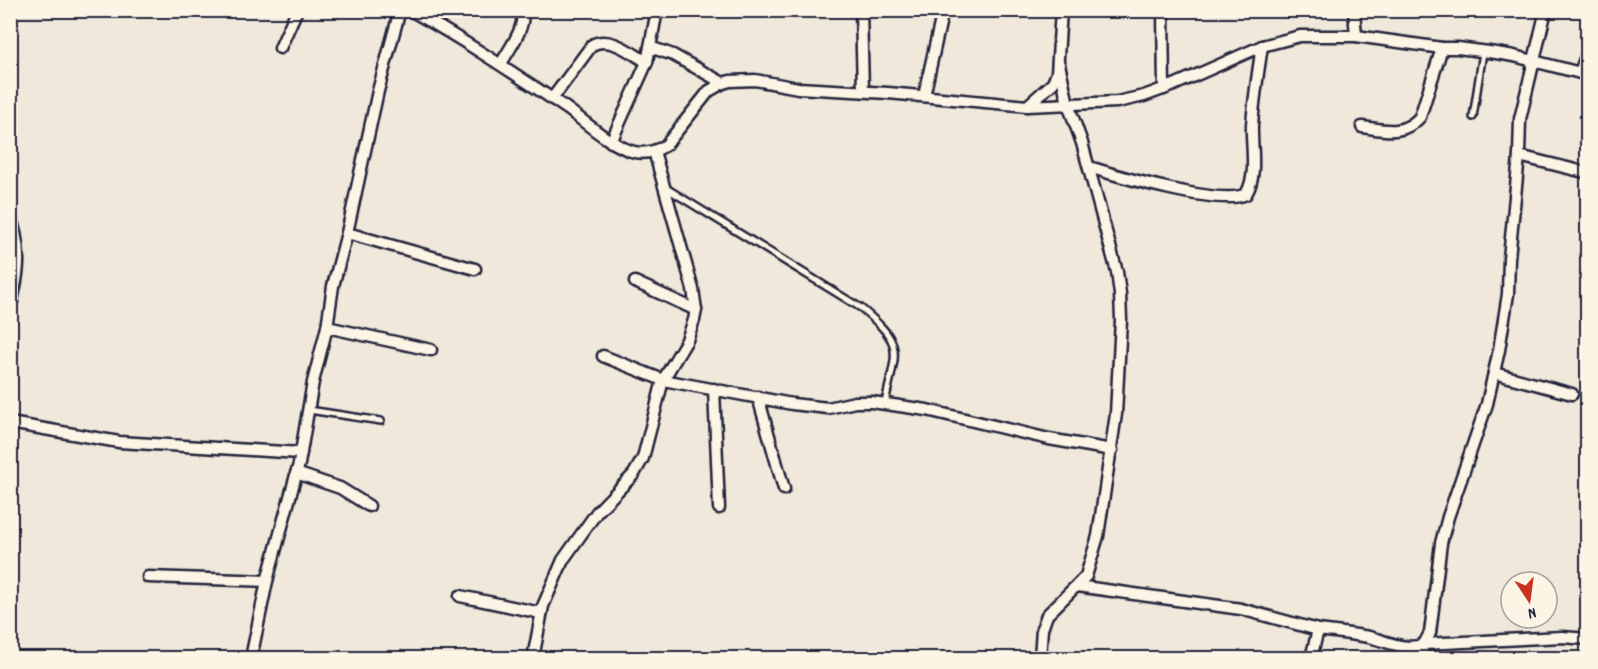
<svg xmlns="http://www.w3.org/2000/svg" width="1598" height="669" font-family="Dekko,sans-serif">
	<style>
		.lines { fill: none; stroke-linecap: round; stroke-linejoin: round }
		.lane-casing { stroke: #22223b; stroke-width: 10 }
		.street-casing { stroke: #22223b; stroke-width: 15 }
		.lane { stroke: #fcf5e5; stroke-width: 5 }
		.street { stroke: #fcf5e5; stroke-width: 10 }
	</style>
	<rect width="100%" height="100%" fill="#efe8db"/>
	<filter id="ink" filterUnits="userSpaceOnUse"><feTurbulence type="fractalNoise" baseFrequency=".0167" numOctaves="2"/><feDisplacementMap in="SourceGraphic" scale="12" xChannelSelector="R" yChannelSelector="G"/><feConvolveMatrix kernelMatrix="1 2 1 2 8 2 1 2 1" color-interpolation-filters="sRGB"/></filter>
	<g filter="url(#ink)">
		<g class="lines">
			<g class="lane-casing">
				<g id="lane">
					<path d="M1577,73L1588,44"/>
					<path d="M1473,117L1483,52"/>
					<path d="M666,188L861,308C906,346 896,349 885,403"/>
					<path d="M10,208C27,251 21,277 10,320"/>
					<path d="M309,410L381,421"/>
				</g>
			</g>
			<g class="street-casing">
				<g id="street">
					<path d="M410,10C464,40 515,74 566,108C587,123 606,142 631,151C643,155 655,152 666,145L709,91L723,83L730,81L755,80L798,88L888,93L1027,106L1117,102L1144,96L1174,85L1262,46L1300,36H1356L1442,48H1458L1496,53L1514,56L1588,75"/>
					<path d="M861,10L863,91"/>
					<path d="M1163,10L1164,89"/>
					<path d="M1354,10L1356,36"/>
					<path d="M650,47L657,10"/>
					<path d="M280,48L297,10"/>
					<path d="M501,64C508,50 528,26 521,10"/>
					<path d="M924,96L943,10"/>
					<path d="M552,99L592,45C610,35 631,53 647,62"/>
					<path d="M1027,106L1053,83L1057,73L1061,10"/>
					<path d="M1362,127C1385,130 1403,136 1420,117L1442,48"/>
					<path d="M611,142L647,62L650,47L673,55L723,83"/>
					<path d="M1519,156L1588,173"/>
					<path d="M1089,167C1118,176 1222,207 1246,194C1258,175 1251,147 1252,125C1254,98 1258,72 1262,46"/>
					<path d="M347,233L475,269"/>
					<path d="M635,282L696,310"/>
					<path d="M327,327L431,350"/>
					<path d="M603,356L663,380L792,404L828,408L855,402H872L927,410L1049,439L1112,450"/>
					<path d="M1494,373L1572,394"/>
					<path d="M714,389L719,508"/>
					<path d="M758,397L784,489"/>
					<path d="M10,423L119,442L301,453"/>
					<path d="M296,473L340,488L369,506"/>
					<path d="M148,577L267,581"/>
					<path d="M1077,586L1241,609L1318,630"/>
					<path d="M460,596L541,613"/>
					<path d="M1424,644L1562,637L1588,639"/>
					<path d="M1419,646L1426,658"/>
					<path d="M251,658L267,581L299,464L313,382L327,327L333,286L347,233L378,91L400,10"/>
					<path d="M533,658L543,606L563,560L597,512L634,474L643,458L663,380L687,340L694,320L696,310L693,289L654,151"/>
					<path d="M1040,658L1042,629L1047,615L1086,576L1098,536L1116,414L1121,320L1120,294L1117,272L1082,143L1068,104L1059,64"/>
					<path d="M1311,658L1318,630C1336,632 1352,634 1369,637C1387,641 1406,652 1424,644L1430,633L1441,543L1448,517L1487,404L1499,350L1508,294L1509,258L1519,156L1520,119L1546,10"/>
				</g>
			</g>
			<use href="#lane" class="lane"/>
			<use href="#street" class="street"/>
		</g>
	</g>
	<rect width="1598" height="669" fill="none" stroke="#fcf5e5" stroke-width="36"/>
	<rect x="18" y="18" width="1562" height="633" fill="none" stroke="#22223b" stroke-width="2" filter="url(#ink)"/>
	<g transform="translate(1529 600) rotate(167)"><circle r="28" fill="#fcf5e5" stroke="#a5a1a1" stroke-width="1.5"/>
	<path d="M0-4.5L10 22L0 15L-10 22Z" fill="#c8321e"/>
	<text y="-9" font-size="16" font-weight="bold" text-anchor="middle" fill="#22223b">N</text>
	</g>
</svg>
